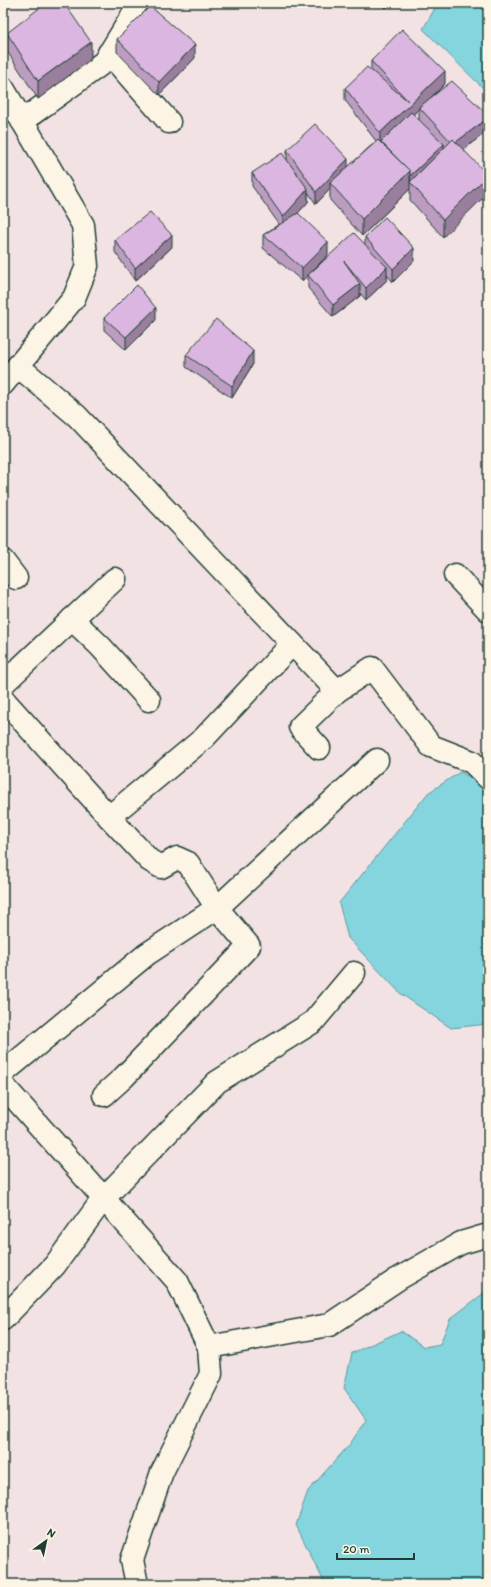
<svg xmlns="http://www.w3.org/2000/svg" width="491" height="1587" font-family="Itim,sans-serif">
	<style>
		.water { fill: #85d5df; stroke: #5c989b }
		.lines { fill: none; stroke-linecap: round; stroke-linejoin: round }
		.street-casing { stroke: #1f3d34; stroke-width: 25 }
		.street { stroke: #fcf5e5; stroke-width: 22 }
		.wall { fill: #bc9dc1; stroke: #1f3d34; fill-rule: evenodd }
		.shaded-wall { fill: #997f9d; stroke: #1f3d34 }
		.building { fill: #dbb6e0; stroke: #1f3d34 }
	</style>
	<rect width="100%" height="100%" fill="#f2e2e4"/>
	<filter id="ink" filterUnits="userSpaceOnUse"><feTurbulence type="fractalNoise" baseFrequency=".025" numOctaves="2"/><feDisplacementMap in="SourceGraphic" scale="8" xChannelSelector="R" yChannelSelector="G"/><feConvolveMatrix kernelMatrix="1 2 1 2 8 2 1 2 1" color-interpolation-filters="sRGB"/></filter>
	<g filter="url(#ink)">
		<g class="water">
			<path d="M438,3H488V93L423,29Z"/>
			<path d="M460,772L488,786V1024L451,1028L401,994L348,938L339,903L428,793Z"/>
			<path d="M488,1287V1584H325L296,1525L308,1491L350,1444L366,1420L344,1388L352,1353L401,1331L424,1347L440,1344L450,1319L484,1293Z"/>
		</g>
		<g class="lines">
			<g class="street-casing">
				<g id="street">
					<path d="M109,53L169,122"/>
					<path d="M3,88L83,225L87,266L74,298L3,384"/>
					<path d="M22,121L104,62L134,13L142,3"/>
					<path d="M18,366L77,416L337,691"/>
					<path d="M3,561L16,578"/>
					<path d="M455,575L488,610"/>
					<path d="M72,619L101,647L149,700"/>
					<path d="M3,684L115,579"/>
					<path d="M3,699L109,817L149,860L161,867L177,858L188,863L217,908L249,946L124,1077L104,1095"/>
					<path d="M319,748L300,727L337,691L372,668L431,746L472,762L488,778"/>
					<path d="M109,817L204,738L292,644"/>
					<path d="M3,1073L147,954L217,908L377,760"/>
					<path d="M3,1085L177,1281L209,1347L211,1374L162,1472L132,1560L137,1584"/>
					<path d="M3,1319L55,1265L103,1199L217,1082L313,1022L354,973"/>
					<path d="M209,1347L329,1325L398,1279L461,1243L488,1235"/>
				</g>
			</g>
			<use href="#street" class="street"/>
		</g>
		<g class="wall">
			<path d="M380,3H390L386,8Z"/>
			<path d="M7,33L91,59L38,99L7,51Z"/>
			<path d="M117,39L195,58L159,95L117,52Z"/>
			<path d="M371,61L445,84L433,96L488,115V131L463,149L443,237L410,200V189L362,236L330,200V189L316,204L308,192V202L298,213L328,255L313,271L365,244V237L414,261L393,282L387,275V280L366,300L360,293V296L333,317L308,288V275L302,281L263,248V235L279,224L252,186V173L287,160V150L348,167L376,141L345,100V88L371,70ZM419,109V120L413,115Z"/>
			<path d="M115,240L172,247L135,281L115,252Z"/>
			<path d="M104,318L156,320L126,350L104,330Z"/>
			<path d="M186,355L253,364L232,398L186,367Z"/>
		</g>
		<g class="shaded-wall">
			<path d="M386,3H390L386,8Z"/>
			<path d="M91,42V59L38,99V81Z"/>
			<path d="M195,45V58L159,95V82Z"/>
			<path d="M445,71V84L420,108L419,107V109L380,146V133Z"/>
			<path d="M488,118V131L453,157V144Z"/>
			<path d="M444,144V157L410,183V176Z"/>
			<path d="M348,159V172L330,183V189L316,204V192Z"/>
			<path d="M410,171V189L362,236V219Z"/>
			<path d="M488,175V193L443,237V220Z"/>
			<path d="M308,189V202L283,230V217Z"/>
			<path d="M172,235V247L135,281V268Z"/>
			<path d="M328,242V255L302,281V268Z"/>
			<path d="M414,248V261L393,282V269Z"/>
			<path d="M387,267V280L366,300V288Z"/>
			<path d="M360,284V296L333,317V305Z"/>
			<path d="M156,308V320L126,350V337Z"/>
			<path d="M253,351V364L232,398V386Z"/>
		</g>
		<g class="building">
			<path d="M46,3H64L91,42L38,81L7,33Z"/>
			<path d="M150,6L195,45L159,82L117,39Z"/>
			<path d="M402,29L445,71L380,133L345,88L367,67L408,101L371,61Z"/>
			<path d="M452,81L488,115V118L456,142L453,139L451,142L419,107Z"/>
			<path d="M411,112L444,144L410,176V171L381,142Z"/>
			<path d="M315,124L348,159L316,192L287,150Z"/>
			<path d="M453,139L488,175L443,220L410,182Z"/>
			<path d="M378,140L410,171L362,219L330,183Z"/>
			<path d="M282,153L308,189L283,217L252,173Z"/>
			<path d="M150,212L172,235L135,268L115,240Z"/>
			<path d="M298,213L328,242L302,268L263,235Z"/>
			<path d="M385,217L414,248L393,269L365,237Z"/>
			<path d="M354,233L387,267L366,288L344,261L360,284L333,305L308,275Z"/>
			<path d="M137,285L156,308L126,337L104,318Z"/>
			<path d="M216,319L253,351L232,386L186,355Z"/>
		</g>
	</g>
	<rect width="491" height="1587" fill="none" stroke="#fcf5e5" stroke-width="16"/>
	<rect x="8" y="8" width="475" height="1571" fill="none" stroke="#1f3d34" stroke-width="1.5" filter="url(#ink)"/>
	<g transform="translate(46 1541) rotate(33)" stroke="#fcf5e5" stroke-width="3" paint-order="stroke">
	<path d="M0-3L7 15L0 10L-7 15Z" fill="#1f3d34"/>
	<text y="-6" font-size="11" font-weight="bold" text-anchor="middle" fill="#1f3d34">N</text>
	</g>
	<path d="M337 1553v6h77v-6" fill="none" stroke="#1f3d34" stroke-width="2"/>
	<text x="343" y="1553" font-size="12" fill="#1f3d34" stroke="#fcf5e5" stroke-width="3" paint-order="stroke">20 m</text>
</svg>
